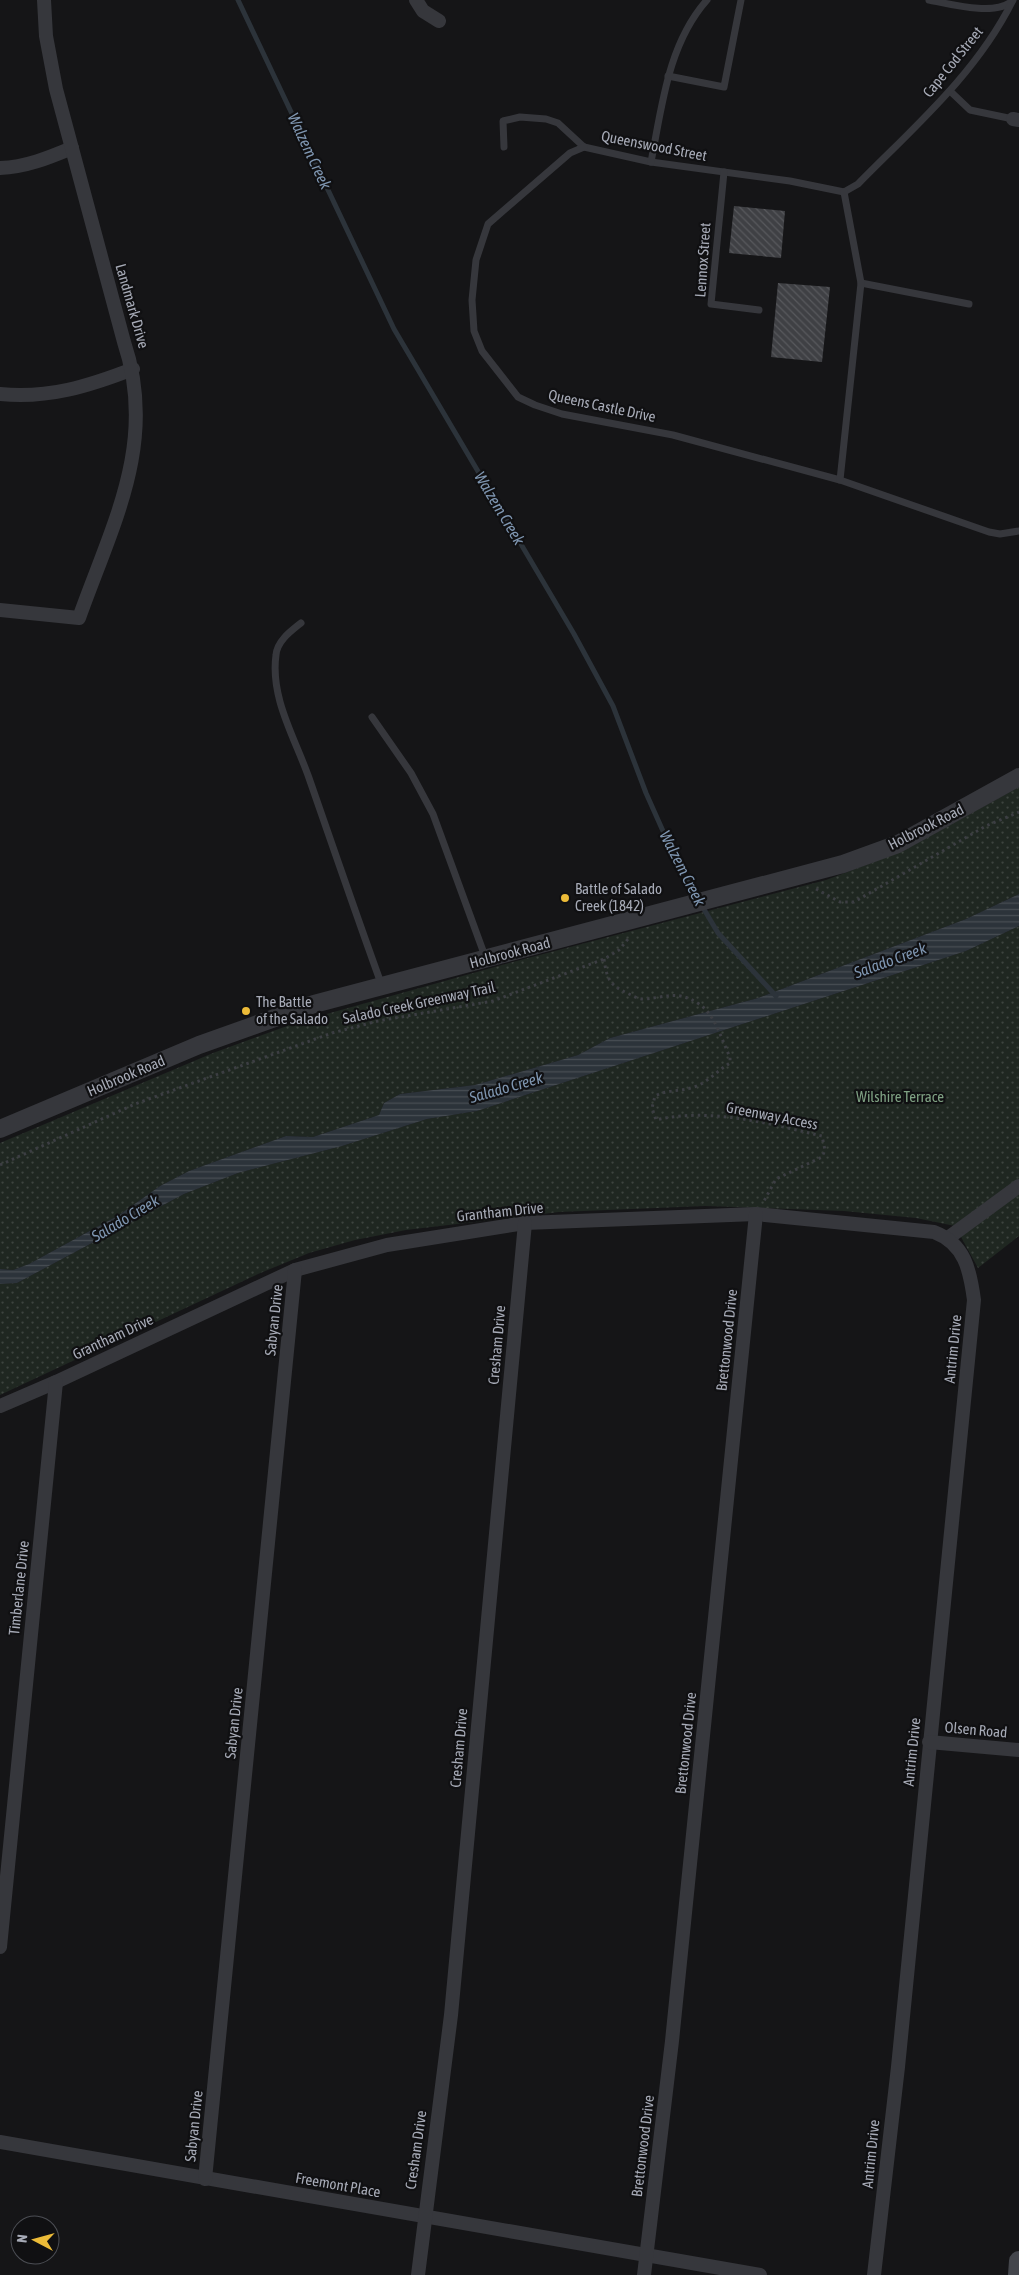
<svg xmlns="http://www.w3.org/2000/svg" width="1019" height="2275" font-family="'Asap Condensed',sans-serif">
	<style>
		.green { fill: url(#green-dots) }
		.water { fill: url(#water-rules) }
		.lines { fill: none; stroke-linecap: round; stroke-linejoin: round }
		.stream { stroke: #2c333a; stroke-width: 5 }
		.building { fill: url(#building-back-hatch) }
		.path { stroke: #3c3e43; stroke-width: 3; stroke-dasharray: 2.5 4; stroke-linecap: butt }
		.service { stroke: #36373c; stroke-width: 7 }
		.minor { stroke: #36373c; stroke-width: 14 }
		.tertiary { stroke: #36373c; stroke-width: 18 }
		.secondary { stroke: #44464c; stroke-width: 20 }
		.poi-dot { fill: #ecbb38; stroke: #101012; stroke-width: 2 }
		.labels { text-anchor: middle; stroke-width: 4.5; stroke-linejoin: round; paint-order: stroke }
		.street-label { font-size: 15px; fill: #a7abb7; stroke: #101012 }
		.poi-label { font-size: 15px; fill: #a7abb7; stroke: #101012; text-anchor: start }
		.park-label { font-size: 15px; fill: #7fa183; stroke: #101012 }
		.water-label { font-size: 16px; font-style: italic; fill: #7f96b1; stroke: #101012 }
	</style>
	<defs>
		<pattern id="green-dots" width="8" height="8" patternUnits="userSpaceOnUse" patternTransform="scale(1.25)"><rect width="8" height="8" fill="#1f2721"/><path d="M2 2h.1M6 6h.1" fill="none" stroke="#3d443f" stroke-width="1.8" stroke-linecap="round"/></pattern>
		<pattern id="water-rules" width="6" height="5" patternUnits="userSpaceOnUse" patternTransform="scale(1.25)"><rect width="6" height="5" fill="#2c333a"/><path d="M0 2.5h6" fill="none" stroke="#484e54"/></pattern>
		<pattern id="building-back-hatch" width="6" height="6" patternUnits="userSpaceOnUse" patternTransform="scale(1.25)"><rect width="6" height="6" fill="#3f4044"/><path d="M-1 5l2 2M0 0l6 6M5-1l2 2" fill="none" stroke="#58595d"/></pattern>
	</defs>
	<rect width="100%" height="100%" fill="#151517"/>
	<g class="green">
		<path d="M1019,787V894L966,919L758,998L610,1038L578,1055L475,1085L400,1094L384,1103L379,1115L313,1137L286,1136L189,1171L160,1186L119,1215L29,1264L13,1270L0,1269V1143L213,1053L298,1022L509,963L826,880L903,851Z"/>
		<path d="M1019,926V1236L978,1268L955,1226L916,1218L844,1211L705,1206L559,1212L406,1230L355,1240L309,1253L258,1274L0,1395V1284L17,1283L184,1194L238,1173L342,1146L427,1119L477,1111L966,951Z"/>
	</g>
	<path class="water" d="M1019,894V926L966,951L477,1111L427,1119L342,1146L238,1173L184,1194L17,1283L0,1284V1269L13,1270L29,1264L119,1215L160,1186L189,1171L286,1136L313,1137L379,1115L384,1103L400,1094L475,1085L578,1055L610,1038L758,998L966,919Z"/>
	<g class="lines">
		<path class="stream" d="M238,0L394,329L574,634L613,706L646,793L679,867L718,933L776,996"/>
	</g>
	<g class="building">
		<path d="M734,206L785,211L781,258L729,253Z"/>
		<path d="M778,283L830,287L822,362L771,357Z"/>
	</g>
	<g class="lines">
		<g class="path">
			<path d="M816,889L840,902H854L986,826L1019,812"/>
			<path d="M604,959C607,979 609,985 629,994C633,996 638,999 643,999C666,998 676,989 699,1004C715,1014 722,1041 730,1057V1063C718,1070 707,1083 694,1087C680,1092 669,1089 655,1096L652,1108L656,1120C710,1107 770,1124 822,1136L825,1150L822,1157L776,1179L764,1201"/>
			<path d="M0,1165L135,1104L332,1033L378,1021L493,1001L604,959L619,950L628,939"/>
		</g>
		<g class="service">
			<path d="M929,0C949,4 997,17 1013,0"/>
			<path d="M668,76L724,87L741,0"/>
			<path d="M950,91L970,110L1013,119"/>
			<path d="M504,147L503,121L520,117L546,119L558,123L584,147L651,162L790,181L844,192L858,184C913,128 976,74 1012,2"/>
			<path d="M584,147L570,153L488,224L476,260L472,300L474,331L482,351L518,397L535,405L562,414L673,435L840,480L989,532L1000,534L1019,531"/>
			<path d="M651,162C662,106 668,44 707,0"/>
			<path d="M724,172L711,304L759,310"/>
			<path d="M861,283L969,304"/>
			<path d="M840,480L861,283L844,192"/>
			<path d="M301,623C291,631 277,641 276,655C270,698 295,738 309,778C333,847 357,917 382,986"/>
			<path d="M372,717L411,773L433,814L486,959"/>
		</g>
		<g class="minor">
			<path d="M416,0L423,11L439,21"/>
			<path d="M1013,119L1019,120"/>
			<path d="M0,168C26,167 48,158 72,148"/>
			<path d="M0,394C48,399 89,386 133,369"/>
			<path d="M0,610L79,618C112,525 158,443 124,342L56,89L46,36L44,0"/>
			<path d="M948,1238L1019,1186"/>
			<path d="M0,1406L56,1382L295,1270L387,1245L525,1223L756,1214L934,1232C965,1244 970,1270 974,1300L898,2067L874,2275"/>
			<path d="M929,1742L1019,1750"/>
			<path d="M0,1947L56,1382"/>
			<path d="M0,2142L760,2275"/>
			<path d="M205,2179L295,1270"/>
			<path d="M418,2275L451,2015L525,1223"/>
			<path d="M644,2275L672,2041L756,1214"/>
		</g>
		<path class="tertiary" d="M0,1129L199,1045L314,1004L843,864L898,844L1019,777"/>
		<path class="secondary" d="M1018,2275L1019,2261"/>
	</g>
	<g class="poi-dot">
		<circle cx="565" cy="898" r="5"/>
		<circle cx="246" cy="1011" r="5"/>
	</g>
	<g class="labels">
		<g class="street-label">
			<text transform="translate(953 62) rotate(-51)" y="5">Cape Cod Street</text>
			<text transform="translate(654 146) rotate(11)" y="5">Queenswood Street</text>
			<text transform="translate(703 260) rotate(-86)" y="5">Lennox Street</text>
			<text transform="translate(132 306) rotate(74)" y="5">Landmark Drive</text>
			<text transform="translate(602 406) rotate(12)" y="5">Queens Castle Drive</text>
			<text transform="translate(926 827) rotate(-27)" y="5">Holbrook Road</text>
			<text transform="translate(510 953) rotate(-15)" y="5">Holbrook Road</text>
			<text transform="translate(419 1003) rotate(-12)" y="5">Salado Creek Greenway Trail</text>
			<text transform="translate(126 1076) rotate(-23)" y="5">Holbrook Road</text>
			<text transform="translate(772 1116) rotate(11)" y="5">Greenway Access</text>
			<text transform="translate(500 1212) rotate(-6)" y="5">Grantham Drive</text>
			<text transform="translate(274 1320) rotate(-84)" y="5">Sabyan Drive</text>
			<text transform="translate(113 1337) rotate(-25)" y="5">Grantham Drive</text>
			<text transform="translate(727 1340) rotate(-84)" y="5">Brettonwood Drive</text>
			<text transform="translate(497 1345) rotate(-85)" y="5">Cresham Drive</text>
			<text transform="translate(953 1349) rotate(-84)" y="5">Antrim Drive</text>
			<text transform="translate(19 1588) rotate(-84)" y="5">Timberlane Drive</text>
			<text transform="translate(234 1723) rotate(-84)" y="5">Sabyan Drive</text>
			<text transform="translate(976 1730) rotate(5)" y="5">Olsen Road</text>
			<text transform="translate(686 1743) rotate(-84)" y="5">Brettonwood Drive</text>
			<text transform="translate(459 1748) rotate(-85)" y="5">Cresham Drive</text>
			<text transform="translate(912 1752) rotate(-84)" y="5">Antrim Drive</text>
			<text transform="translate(194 2126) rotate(-84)" y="5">Sabyan Drive</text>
			<text transform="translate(643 2146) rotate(-83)" y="5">Brettonwood Drive</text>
			<text transform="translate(416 2150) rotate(-82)" y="5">Cresham Drive</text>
			<text transform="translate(871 2154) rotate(-84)" y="5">Antrim Drive</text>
			<text transform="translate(338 2185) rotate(10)" y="5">Freemont Place</text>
		</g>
		<g class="poi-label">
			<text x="575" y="894">Battle of Salado<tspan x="575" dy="17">Creek (1842)</tspan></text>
			<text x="256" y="1007">The Battle<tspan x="256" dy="17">of the Salado</tspan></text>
		</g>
		<g class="park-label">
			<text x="900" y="1102">Wilshire Terrace</text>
		</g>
		<g class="water-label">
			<text transform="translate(310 151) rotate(65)" y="6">Walzem Creek</text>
			<text transform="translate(500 508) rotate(59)" y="6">Walzem Creek</text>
			<text transform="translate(683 868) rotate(63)" y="6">Walzem Creek</text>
			<text transform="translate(890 960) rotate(-20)" y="6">Salado Creek</text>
			<text transform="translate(506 1087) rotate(-16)" y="6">Salado Creek</text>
			<text transform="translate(125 1218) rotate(-31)" y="6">Salado Creek</text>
		</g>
	</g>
	<g transform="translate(35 2240) rotate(276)"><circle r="24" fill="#101012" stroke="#4c4e54"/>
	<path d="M0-4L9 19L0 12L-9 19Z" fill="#ecbb38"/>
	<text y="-8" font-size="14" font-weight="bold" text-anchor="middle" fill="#a7abb7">N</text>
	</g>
</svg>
